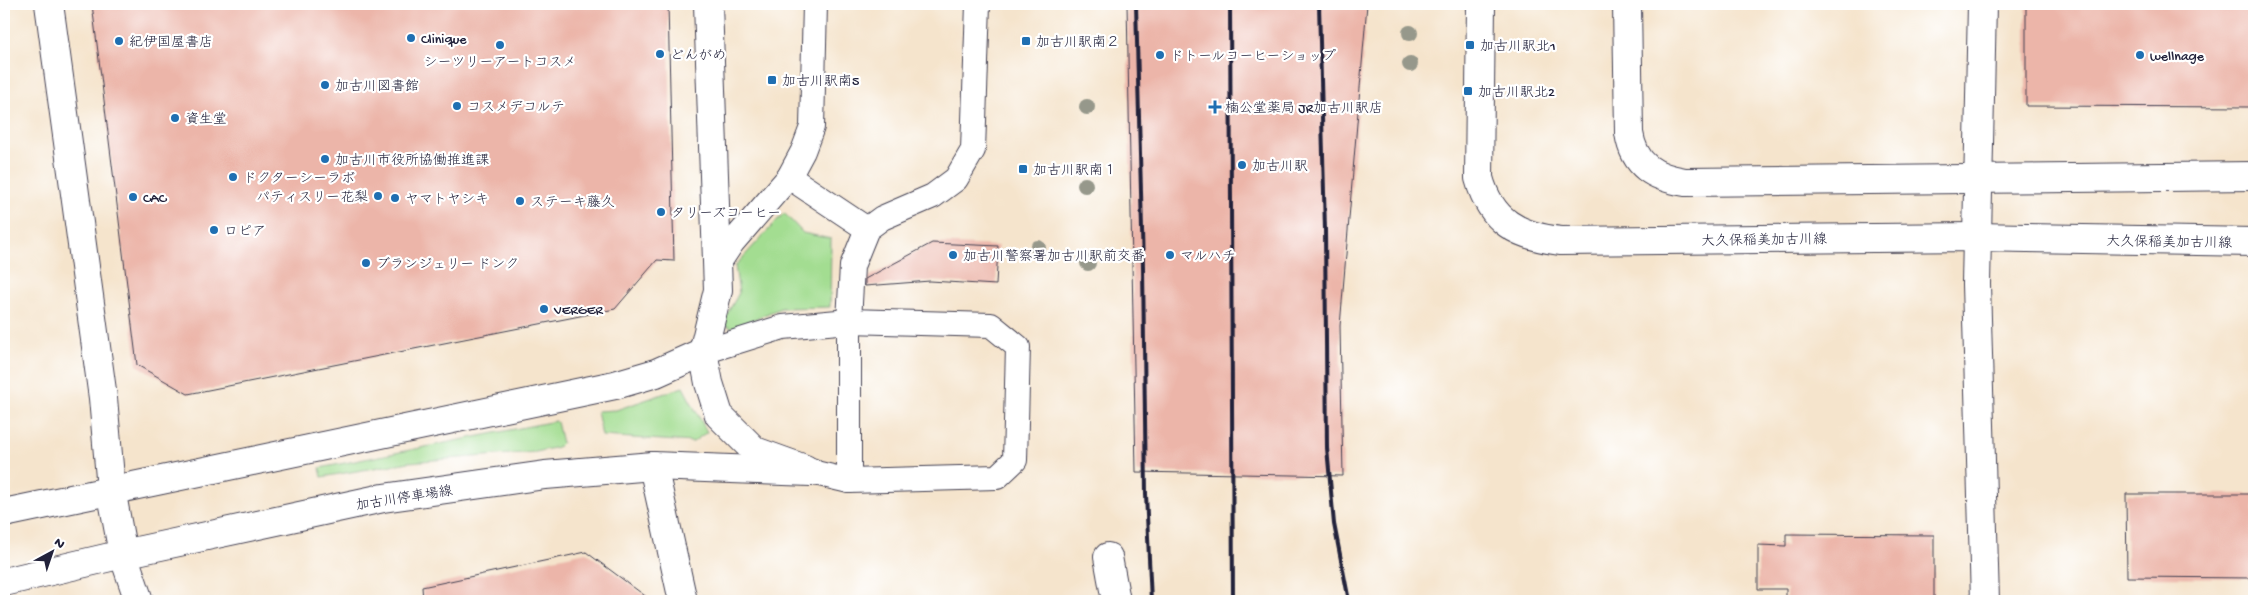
<svg xmlns="http://www.w3.org/2000/svg" width="2258" height="605" font-family="'Gochi Hand','Klee One',sans-serif">
	<style>
		.green { fill: #a3dd91; stroke: #628066 }
		.building { fill: #ecb5a9 }
		.lines { fill: none; stroke-linecap: round; stroke-linejoin: round }
		.service-casing { stroke: #423f51; stroke-width: 26 }
		.pedestrian-casing { stroke: #423f51; stroke-width: 30 }
		.minor-casing { stroke: #423f51; stroke-width: 30 }
		.tertiary-casing { stroke: #423f51; stroke-width: 30 }
		.secondary-casing { stroke: #423f51; stroke-width: 30 }
		.primary-casing { stroke: #423f51; stroke-width: 30 }
		.service { stroke: #fff; stroke-width: 24 }
		.pedestrian { stroke: #fff; stroke-width: 28 }
		.minor { stroke: #fff; stroke-width: 28 }
		.tertiary { stroke: #fff; stroke-width: 28 }
		.secondary { stroke: #fff; stroke-width: 28 }
		.primary { stroke: #fff; stroke-width: 28 }
		.rail { stroke: #22223b; stroke-width: 4 }
		.tree { fill: #96988b }
		.poi-dot { fill: #1f6fb2; stroke: #fff; stroke-width: 2 }
		.labels { text-anchor: middle; stroke-width: 4.5; stroke-linejoin: round; paint-order: stroke }
		.poi-label { font-size: 14px; fill: #22223b; stroke: #fff; text-anchor: start }
		.street-label { font-size: 14px; fill: #22223b; stroke: #fff }
	</style>
	<rect width="100%" height="100%" fill="#fff"/>
	<filter id="ink" filterUnits="userSpaceOnUse"><feTurbulence type="fractalNoise" baseFrequency=".02" numOctaves="2"/><feDisplacementMap in="SourceGraphic" scale="10" xChannelSelector="R" yChannelSelector="G"/><feConvolveMatrix kernelMatrix="1 2 1 2 8 2 1 2 1" color-interpolation-filters="sRGB"/></filter>
	<filter id="wash" filterUnits="userSpaceOnUse"><feTurbulence type="fractalNoise" baseFrequency=".0096" numOctaves="4" result="noise"/><feDisplacementMap in="SourceGraphic" scale="20" xChannelSelector="R" yChannelSelector="G"/><feGaussianBlur stdDeviation="1.12" result="paint"/><feColorMatrix in="noise" values="0 0 0 0 0 0 0 0 0 0 0 0 0 0 0 0 0 1.4 0 .05"/><feComposite in="paint" operator="in"/></filter>
	<g filter="url(#wash)">
		<rect width="100%" height="100%" fill="#f5e4cc"/>
		<g class="green">
			<path d="M784,213L803,233L831,239L830,307L781,308L732,328L722,323L739,293L735,266Z"/>
			<path d="M683,387L707,432L693,442L602,436L597,411L616,410Z"/>
			<path d="M555,421L557,422L562,443L558,447L536,452L409,462L322,477L320,468Z"/>
		</g>
		<g id="blocks">
			<g class="building">
				<path d="M92,4H668L674,261L657,260L615,309L188,394L137,365Z"/>
				<path d="M1127,4H1367L1340,326L1343,476L1136,472Z"/>
				<path d="M2026,4H2254V107L2026,106Z"/>
				<path d="M932,243L998,246L996,285L930,281L865,286V279Z"/>
				<path d="M2126,494H2254V578L2127,577Z"/>
				<path d="M1786,534L1934,535V601H1786V589H1758V545L1786,546Z"/>
				<path d="M586,552L652,601H423L422,587Z"/>
			</g>
		</g>
	</g>
	<g filter="url(#ink)">
		<use href="#blocks" fill-opacity="0" stroke="#423f51" stroke-width="1"/>
		<g class="lines">
			<g class="service-casing">
				<g id="service">
					<path d="M789,177L867,229"/>
					<path d="M716,267L732,243L789,177L803,151L812,127L815,4"/>
					<path d="M703,352L783,327L849,321L991,325L1018,347L1015,460L997,477L849,481L811,472"/>
					<path d="M849,481V321L852,266L867,229L882,218L933,196L956,179L973,150L978,4"/>
				</g>
			</g>
			<g class="pedestrian-casing">
				<path id="pedestrian" d="M1108,557L1116,601"/>
			</g>
			<g class="minor-casing">
				<g id="minor">
					<path d="M708,4L718,290L703,352L709,383L719,415L755,451L805,469"/>
					<path d="M1982,4L1976,284L1985,601"/>
					<path d="M653,466L683,601"/>
					<path d="M123,554L139,601"/>
				</g>
			</g>
			<g class="tertiary-casing">
				<path id="tertiary" d="M49,4L103,398L111,489L123,554"/>
			</g>
			<g class="secondary-casing">
				<g id="secondary">
					<path d="M1481,4L1479,178C1491,222 1518,236 1561,241L1976,237L2254,242"/>
					<path d="M1627,4L1629,133C1634,166 1654,177 1685,182L2254,176"/>
				</g>
			</g>
			<g class="primary-casing">
				<g id="primary">
					<path d="M4,513L615,385L656,373L703,352"/>
					<path d="M4,582L123,554L383,498L545,475L653,466L811,472"/>
				</g>
			</g>
			<use href="#service" class="service"/>
			<use href="#pedestrian" class="pedestrian"/>
			<use href="#minor" class="minor"/>
			<use href="#tertiary" class="tertiary"/>
			<use href="#secondary" class="secondary"/>
			<use href="#primary" class="primary"/>
			<g class="rail">
				<path d="M1136,4L1143,267L1146,494L1151,601"/>
				<path d="M1230,4L1233,601"/>
				<path d="M1319,4L1325,230L1327,448L1334,524L1349,601"/>
			</g>
		</g>
		<g class="tree">
			<circle cx="1410" cy="33" r="8"/>
			<circle cx="1410" cy="64" r="8"/>
			<circle cx="1087" cy="107" r="8"/>
			<circle cx="1085" cy="185" r="8"/>
			<circle cx="1038" cy="248" r="8"/>
			<circle cx="1088" cy="263" r="8"/>
		</g>
	</g>
	<g class="poi-dot">
		<circle cx="411" cy="38" r="5"/>
		<circle cx="119" cy="41" r="5"/>
		<rect x="1021" y="36" width="10" height="10" rx="2.5"/>
		<circle cx="500" cy="45" r="5"/>
		<rect x="1465" y="40" width="10" height="10" rx="2.5"/>
		<circle cx="660" cy="54" r="5"/>
		<circle cx="1160" cy="55" r="5"/>
		<circle cx="2140" cy="55" r="5"/>
		<rect x="767" y="75" width="10" height="10" rx="2.5"/>
		<circle cx="325" cy="85" r="5"/>
		<rect x="1463" y="86" width="10" height="10" rx="2.5"/>
		<circle cx="457" cy="106" r="5"/>
		<path d="M1212.5 99.5h5v5h5v5h-5v5h-5v-5h-5v-5h5z"/>
		<circle cx="175" cy="118" r="5"/>
		<circle cx="325" cy="159" r="5"/>
		<circle cx="1242" cy="165" r="5"/>
		<rect x="1018" y="164" width="10" height="10" rx="2.5"/>
		<circle cx="233" cy="177" r="5"/>
		<circle cx="378" cy="196" r="5"/>
		<circle cx="133" cy="197" r="5"/>
		<circle cx="395" cy="198" r="5"/>
		<circle cx="520" cy="201" r="5"/>
		<circle cx="661" cy="212" r="5"/>
		<circle cx="214" cy="230" r="5"/>
		<circle cx="953" cy="255" r="5"/>
		<circle cx="1170" cy="255" r="5"/>
		<circle cx="366" cy="263" r="5"/>
		<circle cx="544" cy="309" r="5"/>
	</g>
	<g class="labels">
		<g class="poi-label">
			<text x="421" y="43">Clinique</text>
			<text x="129" y="46">紀伊国屋書店</text>
			<text x="1036" y="46">加古川駅南２</text>
			<text x="1480" y="50">加古川駅北1</text>
			<text x="670" y="59">どんがめ</text>
			<text x="1170" y="60">ドトールコーヒーショップ</text>
			<text x="2150" y="60">wellnage</text>
			<text x="500" y="66" text-anchor="middle">シーツリーアートコスメ</text>
			<text x="782" y="85">加古川駅南5</text>
			<text x="335" y="90">加古川図書館</text>
			<text x="1478" y="96">加古川駅北2</text>
			<text x="467" y="111">コスメデコルテ</text>
			<text x="1225" y="112">楠公堂薬局 JR加古川駅店</text>
			<text x="185" y="123">資生堂</text>
			<text x="335" y="164">加古川市役所協働推進課</text>
			<text x="1252" y="170">加古川駅</text>
			<text x="1033" y="174">加古川駅南１</text>
			<text x="243" y="182">ドクターシーラボ</text>
			<text x="368" y="201" text-anchor="end">パティスリー花梨</text>
			<text x="143" y="202">CAC</text>
			<text x="405" y="203">ヤマトヤシキ</text>
			<text x="530" y="206">ステーキ藤久</text>
			<text x="671" y="217">タリーズコーヒー</text>
			<text x="224" y="235">ロピア</text>
			<text x="963" y="260">加古川警察署加古川駅前交番</text>
			<text x="1180" y="260">マルハチ</text>
			<text x="376" y="268">ブランジェリー ドンク</text>
			<text x="554" y="314">VERGER</text>
		</g>
		<g class="street-label">
			<text transform="translate(1764 239) rotate(-1)" y="5">大久保稲美加古川線</text>
			<text transform="translate(2169 241) rotate(1)" y="5">大久保稲美加古川線</text>
			<text transform="translate(404 497) rotate(-9)" y="5">加古川停車場線</text>
		</g>
	</g>
	<rect width="2258" height="605" fill="none" stroke="#fff" stroke-width="20"/>
	<g transform="translate(52 552) rotate(40)" stroke="#ffffff" stroke-width="4" paint-order="stroke">
	<path d="M0-4L9 19L0 12L-9 19Z" fill="#22223b"/>
	<text y="-8" font-size="14" font-weight="bold" text-anchor="middle" fill="#22223b">N</text>
	</g>
</svg>
